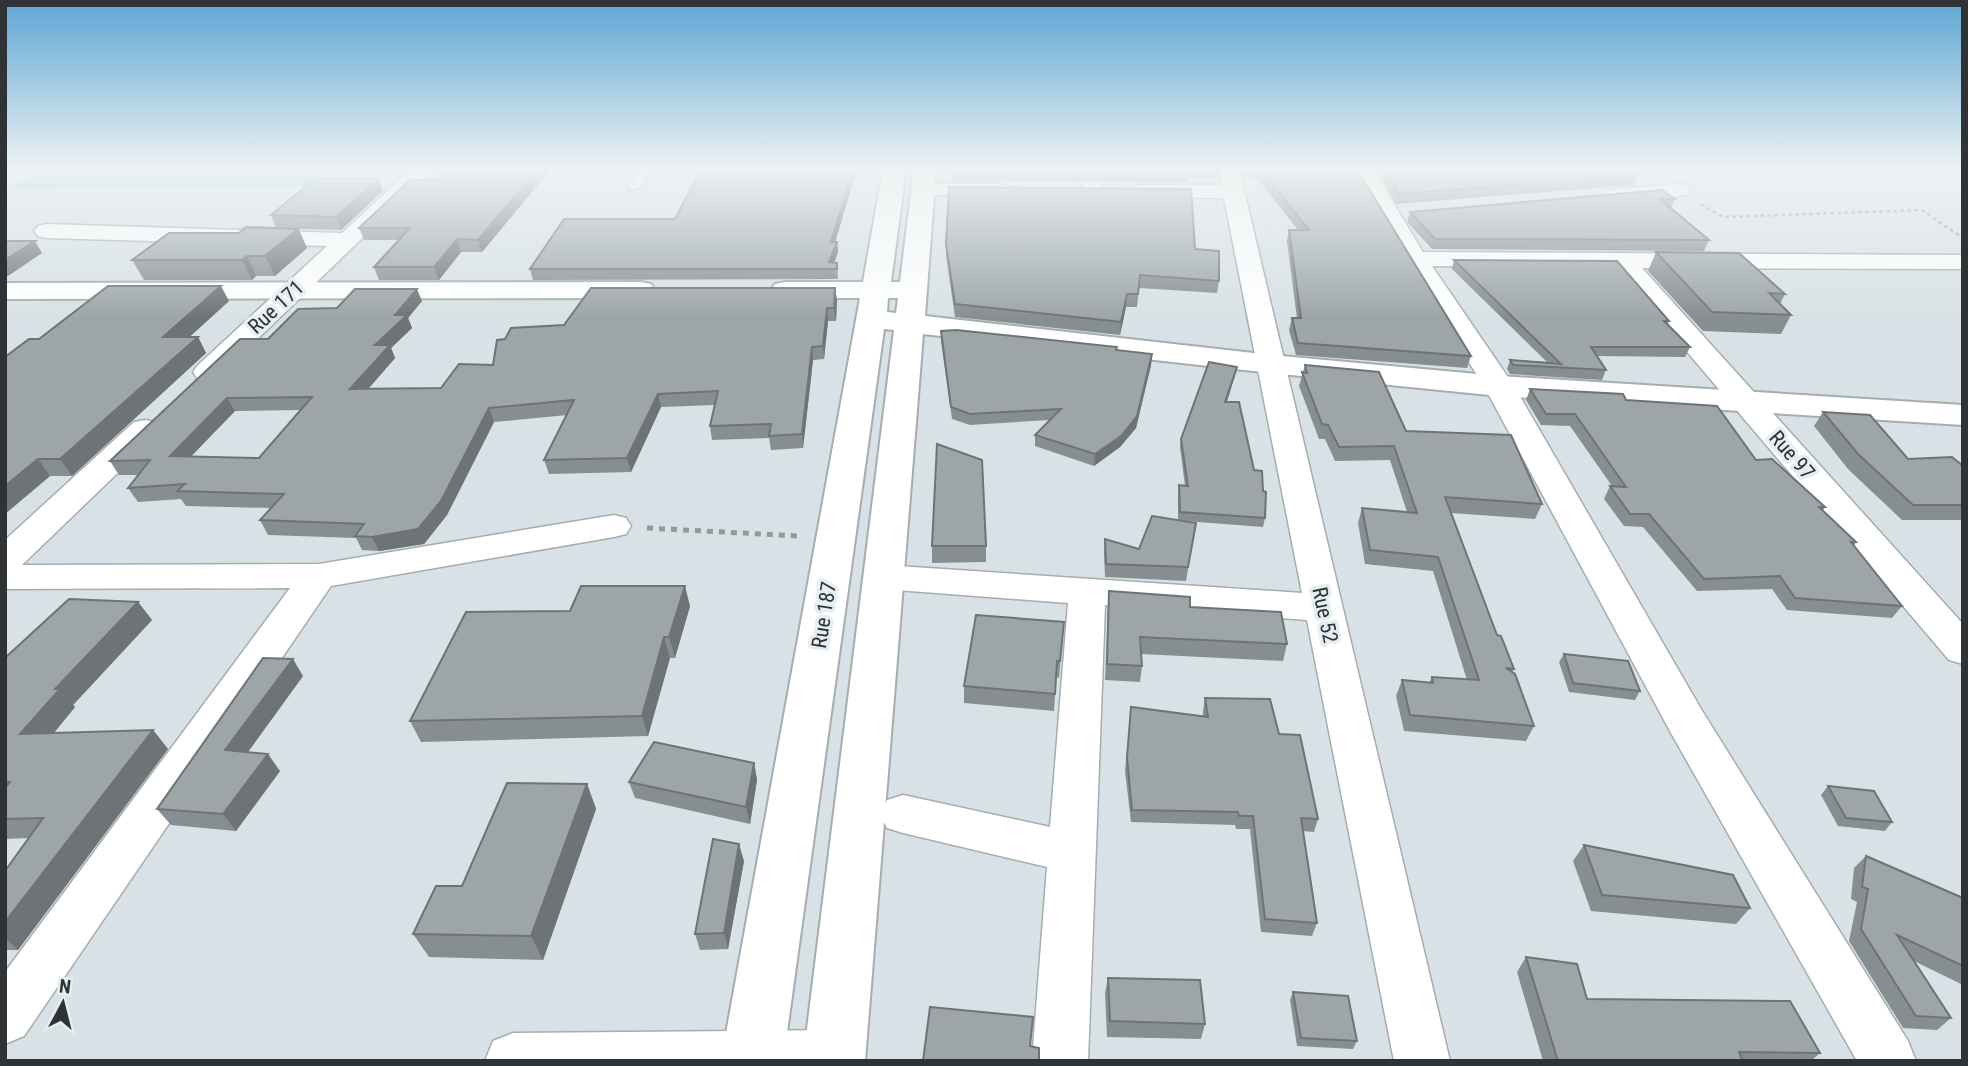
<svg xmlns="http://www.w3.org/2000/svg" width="1968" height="1066" font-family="'Roboto Condensed',sans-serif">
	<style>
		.green { fill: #71d1f8 }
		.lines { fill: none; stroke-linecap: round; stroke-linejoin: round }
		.lane-casing { stroke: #a5adb1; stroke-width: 3 }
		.street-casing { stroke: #a5adb1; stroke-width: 3 }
		.secondary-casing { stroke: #a5adb1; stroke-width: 4 }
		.path-far1 { stroke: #92999c; stroke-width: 2.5; stroke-dasharray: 3.5 3.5; stroke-linecap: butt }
		.path { stroke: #92999c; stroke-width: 5; stroke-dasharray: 6 6; stroke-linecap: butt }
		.lane { fill: #fff; fill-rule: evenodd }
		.street { fill: #fff; fill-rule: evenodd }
		.secondary { fill: #fff; fill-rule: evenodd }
		.wall { fill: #878e91; fill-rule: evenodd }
		.shaded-wall { fill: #6e7476 }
		.building { fill: #9da5a9; stroke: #6e7476; stroke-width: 2; fill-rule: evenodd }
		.labels { text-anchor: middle; stroke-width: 7; stroke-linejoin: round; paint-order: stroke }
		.street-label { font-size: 21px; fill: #303335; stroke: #e5eef2 }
	</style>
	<rect width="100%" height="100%" fill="#d8e1e5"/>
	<path class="green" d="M44,169H386L370,185L10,189Z"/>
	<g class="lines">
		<g class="lane-casing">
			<path id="lane" d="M641,169H652L637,189H629L628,187Z"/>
		</g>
		<g class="street-casing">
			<g id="street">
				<path d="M411,169H434L217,378L207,381L197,378L193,372L197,366L327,246L46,238L38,236L34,231L38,226L46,224L342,233Z"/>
				<path d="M1078,169H1098L1103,190L1100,195H1084Z"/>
				<path d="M1219,169H1239L1450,1061H1394L1307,620L1105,605L1088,1061H1032L1047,867L903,833L887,828L880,814L887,800L903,795L1050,827L1068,603L883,589L870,586L865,577L870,568L883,565L1302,593L1224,198L1143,197L1135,196L1132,191L1135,186L1143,185H1222Z"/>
				<path d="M1352,169H1373L1423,252L1963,255V269L1642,268L1963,624V664L1949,660L1615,267L1432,266L1514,386L1701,709L1908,1041L1916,1061H1857L1671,733L1484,386L1403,259Z"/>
				<path d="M923,184H996L1004,185L1007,190L1004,195L996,196L915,195L912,190L915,185Z"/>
				<path d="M1679,184L1687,185L1690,190L1687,195L1615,203L1607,201L1604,196L1607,191L1615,189Z"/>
				<path d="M145,420L156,422L160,429L156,436L22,565L319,564L614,515L626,518L631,526L626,534L614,537L331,586L24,1036L5,1044V972L290,588L5,589V540L134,422Z"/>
				<path d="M835,1030L855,1038L862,1061H485L493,1041L513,1033Z"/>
			</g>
		</g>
		<g class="secondary-casing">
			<g id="secondary">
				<path d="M883,169H906L891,282H900L914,169H936L925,316L1271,355L1499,376L1963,405V425L1499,396L1271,373L923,334L865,1061H803L894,330L884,329L783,1061H721L860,298H785L775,296L771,290L775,284L785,282H863ZM888,298H898L896,313L887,312Z"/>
				<path d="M641,282L651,284L655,290L651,296L641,298L5,299V283Z"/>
			</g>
		</g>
		<path class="path-far1" d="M1701,204L1723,217L1922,210L1960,236"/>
		<path class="path" d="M647,528L799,536"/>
		<use href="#lane" class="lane"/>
		<use href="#street" class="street"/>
		<use href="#secondary" class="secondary"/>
	</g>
	<g class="wall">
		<path d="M551,169L482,252H461L439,280H379L374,267L399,240H364L359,228Z"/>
		<path d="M701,169H860L859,179H854L835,242H837L838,252L834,262L837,263L838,279L533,280L530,269L675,219Z"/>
		<path d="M952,169H1219L1217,178H1189V182L952,181Z"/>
		<path d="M1241,169H1325L1471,356L1467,368L1296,355L1289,330L1292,318H1297L1287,241L1289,230H1298L1257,178H1244Z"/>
		<path d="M1385,170L1638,175L1634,185L1396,204L1382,180Z"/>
		<path d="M378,179L383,191L341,230L299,229L307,248L275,276H256L252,280H144L132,260L239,233L276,228L271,215Z"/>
		<path d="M1675,199L1671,208L1709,240L1704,251L1432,249L1407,222L1410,212Z"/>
		<path d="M946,244L1195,249L1219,281L1217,293L1139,288L1137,307H1126L1120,335L955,317L946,256Z"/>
		<path d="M1656,252L1785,294L1780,304L1791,315L1781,334L1703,331L1648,271Z"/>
		<path d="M1454,260L1669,321L1668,324L1690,347L1685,357L1597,356L1606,370L1602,380L1510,374L1507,369L1510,360L1547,362L1452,269Z"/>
		<path d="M835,288L837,301L836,321H828L824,359L813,360L803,448L771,450L769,438L712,440L710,426L715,405L661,407L631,472L549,474L544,460L567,415L494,422L447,515L424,544L379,551L362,550L356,538L268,535L260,520L271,508L186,506L181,499L138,502L128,488L139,475H119L110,461L268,339L337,308L422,301L408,318L412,328L391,348L395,358L368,389L441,388L493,365L505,339L564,325ZM300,410L259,458L191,456L235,411Z"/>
		<path d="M229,301L189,337H198L206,353L72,476H50L5,514V357L39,339Z"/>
		<path d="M941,331L1152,354L1151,365L1136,428L1120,447L1094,466L1035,446V435L1049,420L970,425L952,419L941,341Z"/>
		<path d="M1305,365L1406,431L1542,504L1535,519L1451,513L1497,635L1514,669L1512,672L1534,726L1526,741L1404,731L1396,696L1402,680L1429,683L1432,677L1467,680L1433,571L1365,564L1358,523L1362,508L1407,512L1390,460L1335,461L1325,439H1319L1299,386Z"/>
		<path d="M1235,375L1227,402L1263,491L1265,518L1263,527L1185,521L1196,523L1186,581L1105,577L1104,553L1105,539L1139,549L1178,520V493L1179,485L1185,486L1180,447L1181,439Z"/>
		<path d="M1530,389L1626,400L1756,460L1825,507L1823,511L1856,542L1854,546L1902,606L1892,618L1787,610L1772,589L1697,591L1643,527L1624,526L1604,499L1610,486H1612L1570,426L1541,425L1526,400Z"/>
		<path d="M1823,412L1908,459L1963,466V520H1902L1848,469L1814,426Z"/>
		<path d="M932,546H986V562L932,563Z"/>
		<path d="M1109,591L1190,607L1287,644L1283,661L1141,654L1142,666L1140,682L1105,680L1108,608Z"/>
		<path d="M138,602L152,620L73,705L75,707L54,733L153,730L168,749L18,950H5V871L29,838L5,839V658Z"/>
		<path d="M690,606L675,658H670L648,736L421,742L410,721L570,611Z"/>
		<path d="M1064,622L1059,678L1056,677L1054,711L964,703V686Z"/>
		<path d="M1564,654L1640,691L1635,700L1569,692L1559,662Z"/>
		<path d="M303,676L248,752L280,771L236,831L171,825L157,809Z"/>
		<path d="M1205,698L1279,734L1318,819L1314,832L1303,831L1317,923L1312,936L1261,932L1250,829H1236L1235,825L1131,822L1125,771L1131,707L1203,716V711Z"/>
		<path d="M754,763L757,780L750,824L635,798L629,782Z"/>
		<path d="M587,784L596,809L543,960L429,957L413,934L462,886Z"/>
		<path d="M1828,786L1892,822L1885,831L1838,826L1821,795Z"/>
		<path d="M1584,845L1750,908L1736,924L1591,911L1573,861Z"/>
		<path d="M1866,856L1963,898V985L1914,961L1951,1018L1937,1030L1903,1028L1849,941L1857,902L1851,899L1854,868Z"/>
		<path d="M744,861L728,949L700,950L695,934Z"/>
		<path d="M1526,957L1587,999L1820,1053L1811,1061H1543L1517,972Z"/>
		<path d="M1108,978L1205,1024L1201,1039L1107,1037L1105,993Z"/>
		<path d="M1293,992L1357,1041L1353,1049L1297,1046L1290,1000Z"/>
	</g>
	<g class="shaded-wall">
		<path d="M538,169H551L482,252L478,240Z"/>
		<path d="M853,169L854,179L832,252L831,242Z"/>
		<path d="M378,179L383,191L341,230L336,217Z"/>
		<path d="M298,229L307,248L275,276L265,256Z"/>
		<path d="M457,239L461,252L439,280L434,267Z"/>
		<path d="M35,241L42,253L5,278V260Z"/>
		<path d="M837,242L838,252L832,269L829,262Z"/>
		<path d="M247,256L256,276L252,280L242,260Z"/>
		<path d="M221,286L229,301L172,353L163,337Z"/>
		<path d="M835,288L837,301L836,321L834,308Z"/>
		<path d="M417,289L422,301L408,318L412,328L391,348L395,358L356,403L350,389L375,345L395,315Z"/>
		<path d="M1127,294L1126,307L1120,335L1121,322Z"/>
		<path d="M827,308L828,321L824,359L823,346Z"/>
		<path d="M198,337L206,353L72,476L60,459Z"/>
		<path d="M812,347L813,360L803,448L802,434Z"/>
		<path d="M1152,354L1151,365L1136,428L1120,447L1094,466L1095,454Z"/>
		<path d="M1237,367L1235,375L1224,410L1225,402Z"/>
		<path d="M658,394L661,407L631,472L627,458Z"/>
		<path d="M227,398L235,411L178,470L170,456Z"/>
		<path d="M489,408L494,422L447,515L424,544L379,551L372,537Z"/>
		<path d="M38,459L50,476L5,514V486Z"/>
		<path d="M685,586L690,606L675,658L669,637Z"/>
		<path d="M138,602L152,620L73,705L75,707L37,753L20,734L55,689Z"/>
		<path d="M664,637L670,658L648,736L642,716Z"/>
		<path d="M293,659L303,676L237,767L225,750Z"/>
		<path d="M153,730L168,749L18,950L5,938V922Z"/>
		<path d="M268,754L280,771L236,831L223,814Z"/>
		<path d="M754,763L757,780L750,824L746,807Z"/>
		<path d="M587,784L596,809L543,960L531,936Z"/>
		<path d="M739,844L744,861L728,949L724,933Z"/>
	</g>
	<g class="building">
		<path d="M448,169H538L478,240L457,239L434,267H374L410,228H359L410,180H439Z"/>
		<path d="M701,169H853L831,242H837L829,262L837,263V269H530L564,219H675Z"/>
		<path d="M952,169H1190V172L951,171Z"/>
		<path d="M1260,169H1325L1328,172L1358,171L1471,356L1298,343L1292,318H1301L1289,230H1309Z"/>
		<path d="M1628,169L1638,175L1399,194L1385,170Z"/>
		<path d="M315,179H378L336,217L271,215Z"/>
		<path d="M949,187L1191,189L1195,249L1219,251V281L1140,275L1138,294H1127L1121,322L955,304L946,244Z"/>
		<path d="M1662,190L1675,199H1660L1709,240L1435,239L1410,212Z"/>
		<path d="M246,227L298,229L265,256H247L242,260H132L169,233H239Z"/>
		<path d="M5,241H35L5,260Z"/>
		<path d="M1656,252L1739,253L1785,294L1769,293L1791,315L1712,312Z"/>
		<path d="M1454,260L1617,261L1669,321H1664L1690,347H1591L1606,370L1513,365L1510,360L1561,364Z"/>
		<path d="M108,286H221L163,337H198L60,459H38L5,486V357L29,339H39Z"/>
		<path d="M591,288H835L834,308H827L823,346L812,347L802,434L769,436L771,424L710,426L718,391L658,394L627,458L544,460L574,400L489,408L441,501L418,529L372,537L355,536L364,524L260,520L284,494L177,491L185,484L128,488L150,460L110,461L240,339H268L298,309L337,308L355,289H417L395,315H407L375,345H390L350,389L441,388L459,364L493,365L497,340L505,339L511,328L564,325ZM312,397L259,458L170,456L227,398Z"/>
		<path d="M956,330L1117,347L1116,350L1152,354L1137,416L1121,436L1095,454L1035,435L1061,409L970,414L951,407L941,331Z"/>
		<path d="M1209,362L1237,367L1225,402H1239L1254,470L1262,471L1263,491L1266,492L1265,518L1180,512L1179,485L1188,486L1181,439Z"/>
		<path d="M1305,365L1379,372L1406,431L1511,435L1542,504L1445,497L1497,635L1501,636L1514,669L1506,668L1515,674L1534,726L1410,715L1402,680L1433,683L1432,677L1479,680L1438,557L1370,550L1362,508L1417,513L1394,446L1339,447L1328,425L1322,424L1302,372L1307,373Z"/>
		<path d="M1530,389L1623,394L1626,400L1717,406L1756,460L1772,459L1825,507H1819L1856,542H1851L1902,606L1795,598L1780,576L1704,579L1649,514H1630L1610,486L1626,487L1575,414H1546Z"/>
		<path d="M1823,412L1870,415L1908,459L1952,457L1963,466V505H1913L1858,454Z"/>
		<path d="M937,444L982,460L986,546H932Z"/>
		<path d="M1152,516L1196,523L1188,567L1106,564L1105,539L1139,549Z"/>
		<path d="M581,586H685L669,637H664L642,716L410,721L466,612L570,611Z"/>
		<path d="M1109,591L1190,597V607L1281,612L1287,644L1140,637L1142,666L1107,664Z"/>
		<path d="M69,599L138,602L55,689H60L20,734L153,730L5,922V871L43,818L5,819V788L10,782H5V658Z"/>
		<path d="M976,615L1064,622L1060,661H1057L1055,694L964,686Z"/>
		<path d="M1564,654L1628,661L1640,691L1573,683Z"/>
		<path d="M263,658L293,659L225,750L268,754L223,814L157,809Z"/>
		<path d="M1205,698L1270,699L1279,734L1300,735L1318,819L1301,818L1317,923L1265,919L1253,816H1239L1238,812L1132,810L1127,758L1131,707L1208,717Z"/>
		<path d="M654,742L754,763L746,807L629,782Z"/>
		<path d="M507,783L587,784L531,936L413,934L436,886H462Z"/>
		<path d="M1828,786L1874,791L1892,822L1846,818Z"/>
		<path d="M713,839L739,844L724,933L695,934Z"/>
		<path d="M1584,845L1733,875L1750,908L1602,895Z"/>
		<path d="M1866,856L1963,898V966L1897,935L1951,1018L1916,1016L1861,929L1868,889L1862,887Z"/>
		<path d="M1526,957L1577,964L1587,999L1790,1001L1820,1053L1739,1052L1743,1061H1558Z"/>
		<path d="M1108,978L1200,980L1205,1024L1110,1021Z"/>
		<path d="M1293,992L1348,996L1357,1041L1301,1038Z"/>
		<path d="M930,1007L1033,1017L1030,1046L1039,1048V1061H923Z"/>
	</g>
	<linearGradient id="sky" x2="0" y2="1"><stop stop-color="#5da6d3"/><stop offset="0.53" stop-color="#edf2f3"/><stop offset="1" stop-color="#edf2f3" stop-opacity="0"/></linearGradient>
	<rect width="1968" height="319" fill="url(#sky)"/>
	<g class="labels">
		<g class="street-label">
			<text transform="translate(276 307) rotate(-43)" y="7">Rue 171</text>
			<text transform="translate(1792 455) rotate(49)" y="7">Rue 97</text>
			<text transform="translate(824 615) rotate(-81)" y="7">Rue 187</text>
			<text transform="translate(1325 615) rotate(78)" y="7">Rue 52</text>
		</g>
	</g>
	<rect width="1968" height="1066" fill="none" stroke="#303335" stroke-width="14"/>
	<g transform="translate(63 1003) rotate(7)" stroke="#e5eef2" stroke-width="5" paint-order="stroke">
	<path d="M0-5L12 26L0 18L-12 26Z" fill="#303335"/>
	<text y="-10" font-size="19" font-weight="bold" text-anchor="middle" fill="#303335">N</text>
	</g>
</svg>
